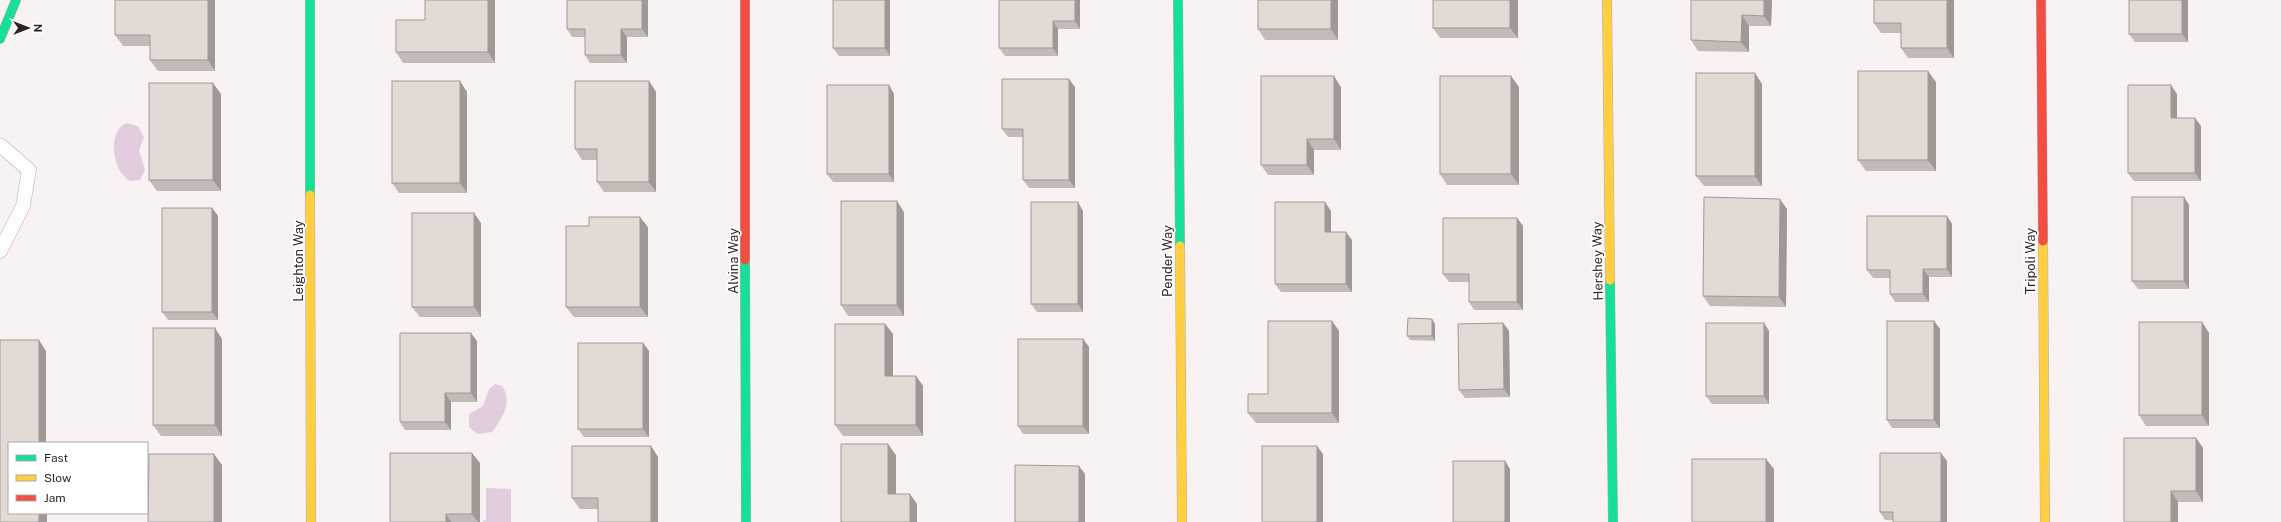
<svg xmlns="http://www.w3.org/2000/svg" width="2281" height="522" font-family="'Public Sans',sans-serif">
	<style>
		.water { fill: #e2cdde }
		.lines { fill: none; stroke-linecap: round; stroke-linejoin: round }
		.lane-casing { stroke: #b5adad; stroke-width: 15 }
		.fast-casing { stroke: #b5adad; stroke-width: 10 }
		.slow-casing { stroke: #b5adad; stroke-width: 10 }
		.jam-casing { stroke: #b5adad; stroke-width: 10 }
		.lane { stroke: #fefdfd; stroke-width: 14 }
		.fast { stroke: #16e098; stroke-width: 9 }
		.slow { stroke: #ffcf43; stroke-width: 9 }
		.jam { stroke: #f24e42; stroke-width: 9 }
		.wall { fill: #c3bbb8 }
		.shaded-wall { fill: #9f9996 }
		.building { fill: #e3dad6; stroke: #9f9996 }
		.labels { text-anchor: middle; stroke-width: 3.5; stroke-linejoin: round; paint-order: stroke }
		.street-label { font-size: 13px; fill: #2f2423; stroke: #fff }
	</style>
	<rect width="100%" height="100%" fill="#f8f2f2"/>
	<g class="water">
		<path d="M126,123L138,126L144,137L139,150L145,170L140,180L130,181C113,172 106,133 126,123Z"/>
		<path d="M495,384L502,386C513,402 502,419 492,432L477,434L469,427V414L483,406L489,389Z"/>
		<path d="M486,488L511,489V522H482L486,519Z"/>
	</g>
	<g class="lines">
		<g class="lane-casing">
			<path id="lane" d="M0,145L29,170L23,206L0,251"/>
		</g>
		<g class="fast-casing">
			<g id="fast">
				<path d="M310,0V195"/>
				<path d="M1178,0L1180,246"/>
				<path d="M0,39L16,0"/>
				<path d="M745,260L746,522"/>
				<path d="M1610,280L1613,522"/>
			</g>
		</g>
		<g class="slow-casing">
			<g id="slow">
				<path d="M1607,0L1610,280"/>
				<path d="M310,195L311,522"/>
				<path d="M2043,241L2045,522"/>
				<path d="M1180,246L1182,522"/>
			</g>
		</g>
		<g class="jam-casing">
			<g id="jam">
				<path d="M745,0V260"/>
				<path d="M2041,0L2043,241"/>
			</g>
		</g>
		<use href="#lane" class="lane"/>
		<use href="#fast" class="fast"/>
		<use href="#slow" class="slow"/>
		<use href="#jam" class="jam"/>
	</g>
	<g class="wall">
		<path d="M215,0V71H158L150,60V46H123L115,35Z"/>
		<path d="M495,0V63H403L396,52L425,20Z"/>
		<path d="M648,0V37H627V63H590L585,55V37H572L567,29Z"/>
		<path d="M890,0V56H839L833,48Z"/>
		<path d="M1080,0V29H1058V56H1005L999,48Z"/>
		<path d="M1338,0V40H1265L1258,29Z"/>
		<path d="M1518,0V38H1440L1433,28Z"/>
		<path d="M1691,0H1772L1771,26H1749V52L1698,51L1691,40Z"/>
		<path d="M1954,0V58H1908L1901,48V33H1881L1874,23Z"/>
		<path d="M2188,0V42H2135L2129,34Z"/>
		<path d="M649,81L656,92V192H604L597,182V160H582L575,149Z"/>
		<path d="M1936,82V171H1866L1858,160Z"/>
		<path d="M1762,84V186H1704L1696,176Z"/>
		<path d="M889,85L894,94V182H833L827,174Z"/>
		<path d="M1075,87V188H1029L1023,180V137H1008L1002,129Z"/>
		<path d="M1341,87V150H1314V175H1268L1261,165Z"/>
		<path d="M1519,87V185H1447L1440,174Z"/>
		<path d="M467,92V193H399L392,183Z"/>
		<path d="M221,94V191H157L149,180Z"/>
		<path d="M2177,94V118H2195L2201,126V181H2134L2128,173Z"/>
		<path d="M2184,197L2189,205V289H2138L2132,281Z"/>
		<path d="M212,208L218,216V320H168L162,312Z"/>
		<path d="M1787,209L1786,307L1710,306L1703,296Z"/>
		<path d="M1083,211V312H1037L1031,304Z"/>
		<path d="M1331,211V232L1352,240V292H1281L1275,284Z"/>
		<path d="M904,212V316H848L841,305Z"/>
		<path d="M1947,216L1952,224V277H1929V302H1895L1890,294V278H1873L1867,270Z"/>
		<path d="M1517,218L1523,226V310H1474L1469,302V282H1449L1443,274Z"/>
		<path d="M481,223V317H420L412,307Z"/>
		<path d="M648,227V317H574L566,307Z"/>
		<path d="M1332,321L1339,331V423H1256L1248,413L1268,394Z"/>
		<path d="M1934,321L1940,329V428H1892L1887,420Z"/>
		<path d="M2202,322L2209,333V426H2146L2139,415Z"/>
		<path d="M1503,323L1509,331L1510,397L1465,398L1459,390Z"/>
		<path d="M1764,323L1769,331V404H1712L1706,396Z"/>
		<path d="M885,324L893,334V376H916L923,386V436H843L835,425Z"/>
		<path d="M1435,324V341L1410,340L1407,336Z"/>
		<path d="M222,339V436H161L153,425Z"/>
		<path d="M1083,339L1089,347V434H1023L1018,426Z"/>
		<path d="M477,341V402H451V430H405L400,422Z"/>
		<path d="M643,343L649,351V437H584L578,429Z"/>
		<path d="M2196,438L2203,448V502H2178V522H2124Z"/>
		<path d="M651,446L658,457V522L598,509H580L572,498Z"/>
		<path d="M1947,461V522L1885,520L1880,512Z"/>
		<path d="M480,463V522H390Z"/>
	</g>
	<g class="shaded-wall">
		<path d="M208,0H215V71L208,60Z"/>
		<path d="M488,0H495V63L488,52Z"/>
		<path d="M642,0H648V37L642,29Z"/>
		<path d="M885,0H890V56L885,48Z"/>
		<path d="M1075,0H1080V29L1075,21Z"/>
		<path d="M1331,0H1338V40L1331,29Z"/>
		<path d="M1510,0H1518V38L1510,28Z"/>
		<path d="M1764,0H1772L1771,26L1764,16Z"/>
		<path d="M1947,0H1954V58L1947,48Z"/>
		<path d="M2182,0H2188V42L2182,34Z"/>
		<path d="M1742,15L1749,26V52L1741,42Z"/>
		<path d="M1053,21L1058,29V56L1053,48Z"/>
		<path d="M621,29L627,37V63L621,55Z"/>
		<path d="M1928,71L1936,82V171L1928,160Z"/>
		<path d="M1755,73L1762,84V186L1755,176Z"/>
		<path d="M1334,76L1341,87V150L1334,139Z"/>
		<path d="M1511,76L1519,87V185L1511,174Z"/>
		<path d="M1069,79L1075,87V188L1069,180Z"/>
		<path d="M460,81L467,92V193L460,183Z"/>
		<path d="M649,81L656,92V192L649,182Z"/>
		<path d="M213,83L221,94V191L213,180Z"/>
		<path d="M889,85L894,94V182L889,174Z"/>
		<path d="M2171,85L2177,94V126L2171,118Z"/>
		<path d="M2195,118L2201,126V181L2195,173Z"/>
		<path d="M1307,139L1314,150V175L1307,165Z"/>
		<path d="M2184,197L2189,205V289L2184,281Z"/>
		<path d="M1780,199L1787,209L1786,307L1779,297Z"/>
		<path d="M897,201L904,212V316L897,305Z"/>
		<path d="M1078,202L1083,211V312L1078,304Z"/>
		<path d="M1325,202L1331,211V240L1325,232Z"/>
		<path d="M212,208L218,216V320L212,312Z"/>
		<path d="M474,213L481,223V317L474,307Z"/>
		<path d="M1947,216L1952,224V277L1947,269Z"/>
		<path d="M640,217L648,227V317L640,307Z"/>
		<path d="M1517,218L1523,226V310L1517,302Z"/>
		<path d="M1346,232L1352,240V292L1346,284Z"/>
		<path d="M1923,269L1929,277V302L1923,294Z"/>
		<path d="M1432,319L1435,324V341L1432,336Z"/>
		<path d="M1332,321L1339,331V423L1332,413Z"/>
		<path d="M1934,321L1940,329V428L1934,420Z"/>
		<path d="M2202,322L2209,333V426L2202,415Z"/>
		<path d="M1503,323L1509,331L1510,397L1504,389Z"/>
		<path d="M1764,323L1769,331V404L1764,396Z"/>
		<path d="M885,324L893,334V386L885,376Z"/>
		<path d="M215,328L222,339V436L215,425Z"/>
		<path d="M471,333L477,341V402L471,393Z"/>
		<path d="M1083,339L1089,347V434L1083,426Z"/>
		<path d="M39,340L46,351V443H39Z"/>
		<path d="M643,343L649,351V437L643,429Z"/>
		<path d="M916,376L923,386V436L916,425Z"/>
		<path d="M445,393L451,402V430L445,422Z"/>
		<path d="M2196,438L2203,448V502L2196,491Z"/>
		<path d="M888,444L896,455V504L888,494Z"/>
		<path d="M651,446L658,457V522H651Z"/>
		<path d="M1317,446L1323,454V522H1317Z"/>
		<path d="M472,453L480,463V522H478L472,514Z"/>
		<path d="M1941,453L1947,461V522H1941Z"/>
		<path d="M214,454L222,465V522H214Z"/>
		<path d="M1766,459L1774,469V522H1766Z"/>
		<path d="M1505,461L1510,469V522H1505Z"/>
		<path d="M1079,466L1085,474V522H1079Z"/>
		<path d="M2171,491L2178,502V522H2171Z"/>
		<path d="M910,494L917,504V522H910Z"/>
		<rect x="39" y="513" width="8" height="9"/>
		<path d="M446,514L451,522H446Z"/>
	</g>
	<g class="building">
		<path d="M115,0H208V60H150V35H115Z"/>
		<path d="M425,0H488V52H396V20H425Z"/>
		<path d="M567,0H642V29H621V55H585V29H567Z"/>
		<rect x="833" y="0" width="52" height="48"/>
		<path d="M999,0H1075V21H1053V48H999Z"/>
		<rect x="1258" y="0" width="73" height="29"/>
		<rect x="1433" y="0" width="77" height="28"/>
		<path d="M1691,0H1764V16L1742,15L1741,42L1691,40Z"/>
		<path d="M1874,0H1947V48H1901V23H1874Z"/>
		<rect x="2129" y="0" width="53" height="34"/>
		<rect x="1858" y="71" width="70" height="89"/>
		<rect x="1696" y="73" width="59" height="103"/>
		<path d="M1261,76H1334V139H1307V165H1261Z"/>
		<rect x="1440" y="76" width="71" height="98"/>
		<path d="M1002,79H1069V180H1023V129H1002Z"/>
		<rect x="392" y="81" width="68" height="102"/>
		<path d="M575,81H649V182H597V149H575Z"/>
		<rect x="149" y="83" width="64" height="97"/>
		<rect x="827" y="85" width="62" height="89"/>
		<path d="M2128,85H2171V118H2195V173H2128Z"/>
		<path d="M1704,197L1780,199L1779,297L1703,296Z"/>
		<rect x="2132" y="197" width="52" height="84"/>
		<rect x="841" y="201" width="56" height="104"/>
		<rect x="1031" y="202" width="47" height="102"/>
		<path d="M1275,202H1325V232H1346V284H1275Z"/>
		<rect x="162" y="208" width="50" height="104"/>
		<rect x="412" y="213" width="62" height="94"/>
		<path d="M1867,216H1947V269H1923V294H1890V270H1867Z"/>
		<path d="M589,217H640V307H566V226H589Z"/>
		<path d="M1443,218H1517V302H1469V274H1443Z"/>
		<path d="M1408,318L1432,319V336H1407Z"/>
		<path d="M1268,321H1332V413H1248V394H1268Z"/>
		<rect x="1887" y="321" width="47" height="99"/>
		<rect x="2139" y="322" width="63" height="93"/>
		<path d="M1503,323L1504,389L1459,390L1458,324Z"/>
		<rect x="1706" y="323" width="58" height="73"/>
		<path d="M835,324H885V376H916V425H835Z"/>
		<rect x="153" y="328" width="62" height="97"/>
		<path d="M400,333H471V393H445V422H400Z"/>
		<rect x="1018" y="339" width="65" height="87"/>
		<path d="M0,340H39V443H9V513H39V522H0Z"/>
		<rect x="578" y="343" width="65" height="86"/>
		<path d="M2124,438H2196V491H2171V522H2124Z"/>
		<path d="M841,444H888V494H910V522H841Z"/>
		<path d="M572,446H651V522H598V498H572Z"/>
		<rect x="1262" y="446" width="55" height="76"/>
		<path d="M390,453H472V514H446V522H390Z"/>
		<path d="M1880,453H1941V522H1893V512H1880Z"/>
		<path d="M149,454H214V522H148Z"/>
		<rect x="1692" y="459" width="74" height="63"/>
		<rect x="1453" y="461" width="52" height="61"/>
		<path d="M1015,465L1079,466V522H1015Z"/>
	</g>
	<g class="labels">
		<g class="street-label">
			<text transform="translate(298 261) rotate(-90)" y="5">Leighton Way</text>
			<text transform="translate(733 261) rotate(-90)" y="5">Alvina Way</text>
			<text transform="translate(1167 261) rotate(-90)" y="5">Pender Way</text>
			<text transform="translate(1597 261) rotate(-91)" y="5">Hershey Way</text>
			<text transform="translate(2030 261) rotate(-90)" y="5">Tripoli Way</text>
		</g>
	</g>
	<rect x="8" y="442" width="140" height="72" fill="#ffffff" stroke="#aca7a7"/>
	<rect x="16" y="455" width="20" height="6" fill="#16e098" stroke="#aca7a7"/>
	<text x="44" y="462" font-size="12" fill="#2f2423">Fast</text>
	<rect x="16" y="475" width="20" height="6" fill="#ffcf43" stroke="#aca7a7"/>
	<text x="44" y="482" font-size="12" fill="#2f2423">Slow</text>
	<rect x="16" y="495" width="20" height="6" fill="#f24e42" stroke="#aca7a7"/>
	<text x="44" y="502" font-size="12" fill="#2f2423">Jam</text>
	<g transform="translate(28 28) rotate(90)" stroke="#ffffff" stroke-width="3" paint-order="stroke">
	<path d="M0-3L7 15L0 10L-7 15Z" fill="#2f2423"/>
	<text y="-6" font-size="11" font-weight="bold" text-anchor="middle" fill="#2f2423">N</text>
	</g>
</svg>
